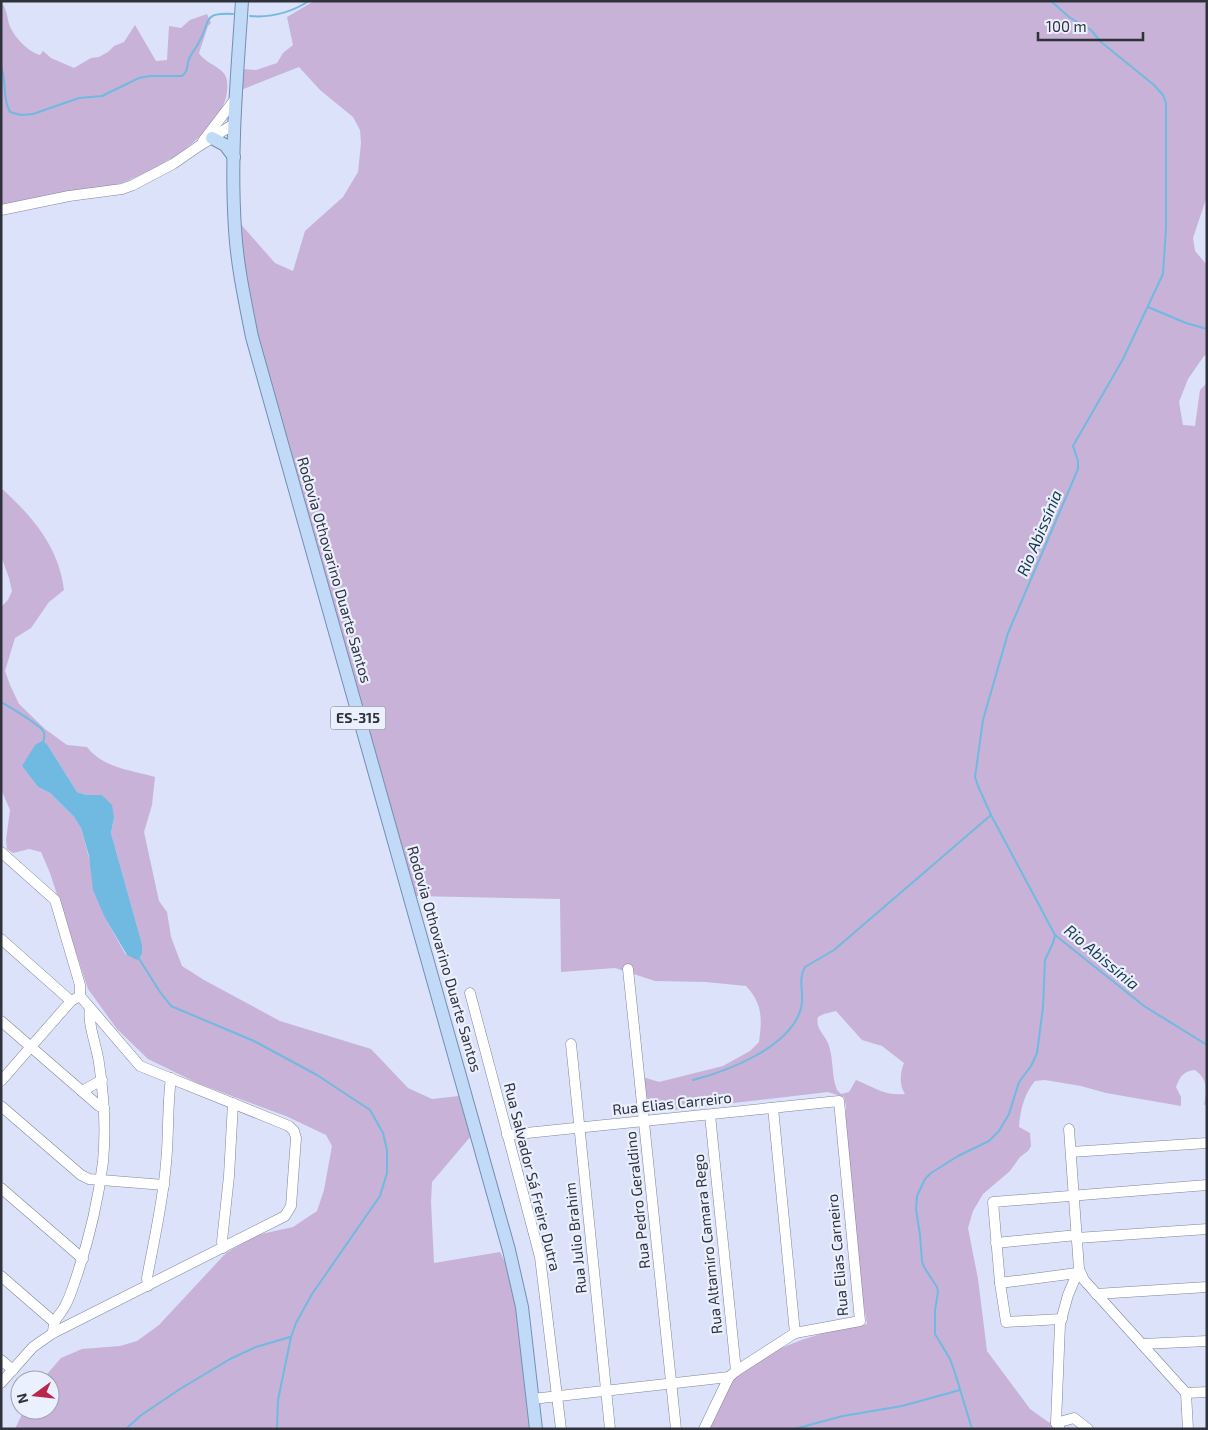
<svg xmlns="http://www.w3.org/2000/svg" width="1208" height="1430" font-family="'Exo 2',sans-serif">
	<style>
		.green { fill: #c9b2d7; fill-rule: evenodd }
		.water { fill: #70bae1 }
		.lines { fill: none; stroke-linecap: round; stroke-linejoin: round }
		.stream { stroke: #70bae1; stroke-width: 2 }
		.minor-casing { stroke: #7f859a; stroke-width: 11 }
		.major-casing { stroke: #738fb1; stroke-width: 14 }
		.minor { stroke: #fff; stroke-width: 10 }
		.major { stroke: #c1daf7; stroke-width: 12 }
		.labels { text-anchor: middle; stroke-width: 4.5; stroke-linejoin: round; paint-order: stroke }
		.shield { fill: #ebf0fe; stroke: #676b76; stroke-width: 1 }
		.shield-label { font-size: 14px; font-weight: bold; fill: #2f323b }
		.street-label { font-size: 15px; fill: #2f323b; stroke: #ebf0fe }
		.water-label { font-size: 16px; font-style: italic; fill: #173949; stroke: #ebf0fe }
	</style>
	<rect width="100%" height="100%" fill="#dbe2fa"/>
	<g class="green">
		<path d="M1,1C6,8 7,15 9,24C13,36 28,52 40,55L43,51L51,58L74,68L91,58L99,57L108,52L114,46L124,42L135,25L156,61L167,60L169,26L181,28L190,20L207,14L211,23L208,26L199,53C206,65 226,67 227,81C233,128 159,170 121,183C106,188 88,188 72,191C48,195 25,201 1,206Z"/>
		<path d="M314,1H1203L1207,5V196L1193,238L1195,251L1207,265V355L1204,356L1188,379L1179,402L1183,425L1195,426L1200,390L1207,383V1104L1204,1105C1207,1090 1208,1079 1195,1070C1184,1071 1180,1076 1176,1087L1181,1097V1106L1106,1093L1081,1086L1045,1080L1035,1081C1024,1094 1020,1111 1019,1127L1030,1133L1031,1146L1028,1151L1020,1157L1010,1171L983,1194L973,1211L968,1228L978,1279L987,1351L1030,1409L1054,1426L1056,1429H709C714,1417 720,1395 727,1386C751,1352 827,1329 867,1324L852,1236L846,1137V1106L844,1097L828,1092L647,1113L643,1077L659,1082L723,1066L750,1051L759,1042C762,1019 763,1004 746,986L706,982L655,981L615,968L561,972L560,899L414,896L251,320L238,221L275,263L293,271L305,231L343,197L358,172L361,143L360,130L353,117L320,90L299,67L241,90L243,69L256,70L277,63L283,53L293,45L287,17ZM836,1011L862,1040L882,1046L904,1063C900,1073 899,1085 905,1094C884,1096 874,1087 856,1080L849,1092L841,1094L837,1090C831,1075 834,1058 828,1043C824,1034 815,1028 818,1017L824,1014Z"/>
		<path d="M1,488C32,516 59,547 64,590L49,602L31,628L15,638L5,671L10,685L19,704L45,729L67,745L87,747C103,768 131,770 155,777L152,805L144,832L159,901L167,912L171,937L182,966L204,980L280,1021L371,1049L408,1088L432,1099L459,1096L471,1136L432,1182L431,1202L434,1263L500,1252L507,1266L516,1305L530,1429H15L24,1410H50V1380H42L61,1358L82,1349L120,1346L137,1341L159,1325L226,1253L257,1235L293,1227L317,1211L324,1190L332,1146L326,1135L286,1116L197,1083L148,1059L117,1029L88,989L50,873L41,852L29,849L13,853L7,849L6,840L10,810L1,789V607L8,600L12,591L9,578L1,556ZM47,744L77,792L87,795H102L114,818L111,833L142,944L126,955L105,918L81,828L74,817L50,793L38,787L22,766Z"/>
	</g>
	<path class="water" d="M42,741L47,744L77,792L87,795H102L112,805L114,818L111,833L142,944V954L137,960L127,955L105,918L93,890L89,856L81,828L74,817L50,793L38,787L22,766L35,745Z"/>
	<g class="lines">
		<g class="stream">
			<path d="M1051,1L1069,17L1091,30L1101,42L1154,85L1163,95L1166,103V228L1163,274L1123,359L1073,446L1078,461V469L1008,633L983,720L975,777L978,786L991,815L1055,935L1144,1006L1207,1045"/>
			<path d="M250,16C272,18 290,13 309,1"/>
			<path d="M1,67C7,81 2,99 10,112L21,115L33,114L79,98L102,96L139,78L150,76H182C187,72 187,69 188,63C189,55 196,49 199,42C211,22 201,12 233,14"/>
			<path d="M1148,307L1186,323L1207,329"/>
			<path d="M1,702C11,708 39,724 44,732C45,736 44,740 43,744"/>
			<path d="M138,957L160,992L171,1006L254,1041L317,1075L370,1110L383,1133L387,1150V1173L380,1196L312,1294L296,1323L291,1337L278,1400L277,1429"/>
			<path d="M693,1080C728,1071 791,1047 801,1008C805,995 797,980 805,967L834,950L991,815"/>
			<path d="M126,1429L140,1416L180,1389L230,1359L256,1347L290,1337"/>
			<path d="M794,1429L843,1416L902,1406L960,1390"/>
			<path d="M972,1429L956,1376L950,1359L935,1334V1310L938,1292L937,1287L924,1267L922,1261L920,1235L916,1209L917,1196L925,1179L931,1173L958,1156L989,1141L999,1131L1009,1114L1019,1082L1031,1066L1037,1053L1043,1007L1045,960L1053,943L1055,935"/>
		</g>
		<g class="minor-casing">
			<g id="minor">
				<path d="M203,141L236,98"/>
				<path d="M1,210L69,196L122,189L133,185L173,164L199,146L234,124"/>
				<path d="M1,852L55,900L80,985V996L140,1066L289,1126L294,1131L296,1138L291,1206L285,1216L53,1333L33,1347L1,1383"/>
				<path d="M1,939L71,1001"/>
				<path d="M628,969L676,1429"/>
				<path d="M470,993L540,1257L561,1429"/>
				<path d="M1,1021L99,1106L104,1108"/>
				<path d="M571,1044L610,1429"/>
				<path d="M1,1081L71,1001L80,996"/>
				<path d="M82,1091L102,1080"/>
				<path d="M1,1106L81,1175L89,1179L164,1185"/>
				<path d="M773,1108L795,1333"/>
				<path d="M710,1115L736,1371"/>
				<path d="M1069,1129L1079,1269L1084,1280L1186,1393L1188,1429"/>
				<path d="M507,1135L839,1101L860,1321L795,1333L736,1371L729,1377L704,1429"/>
				<path d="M1071,1152L1207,1143"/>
				<path d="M1,1188L83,1259"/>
				<path d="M1077,1238L1207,1229"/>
				<path d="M996,1243L1077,1235"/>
				<path d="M223,1248L222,1241L229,1176L233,1103"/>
				<path d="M1,1276L54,1322"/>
				<path d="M1000,1283L1077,1273"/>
				<path d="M148,1286L147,1278C154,1240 163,1202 166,1163C169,1135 167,1107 171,1078"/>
				<path d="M1096,1294L1207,1287"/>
				<path d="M1062,1319L1006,1322L1000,1283L993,1202L1207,1185"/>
				<path d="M53,1333C54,1316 58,1319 65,1306C70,1297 73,1287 76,1278C89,1240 98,1202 103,1162C106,1130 104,1096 99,1063C97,1047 87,1023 90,1008"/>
				<path d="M1142,1344L1207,1341"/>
				<path d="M1,1360L13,1370"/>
				<path d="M1186,1393L1207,1392"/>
				<path d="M532,1399L729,1377"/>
				<path d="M1056,1423L1074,1418L1088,1429"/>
				<path d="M1060,1429L1056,1423L1060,1324L1068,1295L1079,1269"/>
			</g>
		</g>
		<g class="major-casing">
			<g id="major">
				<path d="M242,1C237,77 230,153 235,229C237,265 245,301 252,337L509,1250L522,1307L536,1429"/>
				<path d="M212,138L225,145L234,157"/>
			</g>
		</g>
		<use href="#minor" class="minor"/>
		<use href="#major" class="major"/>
	</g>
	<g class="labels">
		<rect class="shield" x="330.5" y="706.5" width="55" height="23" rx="4"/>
		<g class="shield-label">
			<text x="358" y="723">ES-315</text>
		</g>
		<g class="street-label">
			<text transform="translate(334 570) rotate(74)" y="5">Rodovia Othovarino Duarte Santos</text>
			<text transform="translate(444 959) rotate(74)" y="5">Rodovia Othovarino Duarte Santos</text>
			<text transform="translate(672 1104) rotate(-6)" y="5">Rua Elias Carreiro</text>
			<text transform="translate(532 1177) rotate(76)" y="5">Rua Salvador Sá Freire Dutra</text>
			<text transform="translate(638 1200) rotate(-96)" y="5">Rua Pedro Geraldino</text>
			<text transform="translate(576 1238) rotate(-96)" y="5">Rua Julio Brahim</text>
			<text transform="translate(708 1244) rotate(-96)" y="5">Rua Altamiro Camara Rego</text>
			<text transform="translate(838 1255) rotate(-95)" y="5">Rua Elias Carneiro</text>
		</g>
		<g class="water-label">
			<text transform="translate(1039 533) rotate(-67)" y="6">Rio Abissínia</text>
			<text transform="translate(1102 957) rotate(40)" y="6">Rio Abissínia</text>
		</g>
	</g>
	<rect width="1208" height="1430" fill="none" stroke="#2f323b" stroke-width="5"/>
	<g transform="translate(35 1395) rotate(255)"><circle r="24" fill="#ebf0fe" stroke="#a0a4b0"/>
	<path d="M0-4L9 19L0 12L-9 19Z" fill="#b9284b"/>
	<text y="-8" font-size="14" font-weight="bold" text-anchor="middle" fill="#2f323b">N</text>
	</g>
	<path d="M1038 32v8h105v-8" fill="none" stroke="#2f323b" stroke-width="2.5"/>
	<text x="1046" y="32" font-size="15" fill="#2f323b" stroke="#ebf0fe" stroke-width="4" paint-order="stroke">100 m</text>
</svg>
